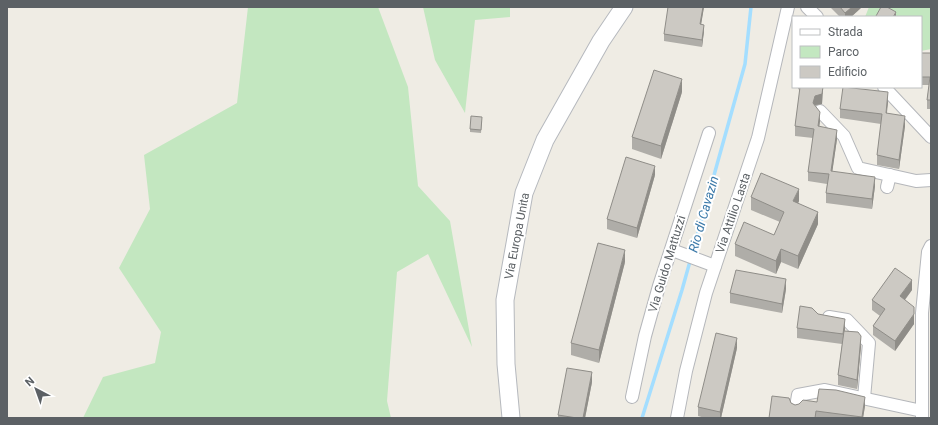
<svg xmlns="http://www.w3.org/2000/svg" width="938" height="425" font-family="Roboto,sans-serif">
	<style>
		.green { fill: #c3e7c0 }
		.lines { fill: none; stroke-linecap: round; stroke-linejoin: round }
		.stream { stroke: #a4deff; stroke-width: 3.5 }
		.street-casing { stroke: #b5b7bb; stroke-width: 14 }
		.secondary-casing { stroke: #b6b9be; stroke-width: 19 }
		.street { stroke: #fff; stroke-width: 12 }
		.secondary { stroke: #fff; stroke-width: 17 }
		.wall { fill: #afada8 }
		.shaded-wall { fill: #8f8d88 }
		.building { fill: #ccc9c3; stroke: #8f8d88 }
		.labels { text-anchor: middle; stroke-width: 4; stroke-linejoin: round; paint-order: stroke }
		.street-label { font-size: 12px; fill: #5c6165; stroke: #fff }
		.water-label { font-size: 13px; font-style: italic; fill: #3c7aa9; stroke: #fff }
	</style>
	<rect width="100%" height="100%" fill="#efece4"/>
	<g class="green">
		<path d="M248,7H378L408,87L418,186L450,221L472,347L428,254L397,272L387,401L391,418H83L103,377L155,363L161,332L119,268L150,209L144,155L237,103Z"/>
		<path d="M423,7H510V17L475,20L465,113L435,60Z"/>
		<path d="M869,7H931V49L921,51V17H865Z"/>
	</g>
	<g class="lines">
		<path class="stream" d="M642,418L682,290L745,64L751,7"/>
		<g class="street-casing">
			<g id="street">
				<path d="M807,7L817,17"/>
				<path d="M884,87L931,137"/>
				<path d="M820,111L844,136L858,168L916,181L931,180"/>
				<path d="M887,187L890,175"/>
				<path d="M672,250L715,266"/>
				<path d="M829,317L847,320L869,343L864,398"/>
				<path d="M632,397L645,336L659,286L709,133"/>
				<path d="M796,407L798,395L825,390L922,411"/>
				<path d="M677,418L686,371L706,293L758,138L788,7"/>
				<path d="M922,418V313L928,252L931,246"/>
			</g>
		</g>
		<g class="secondary-casing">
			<path id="secondary" d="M511,418L506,364L505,300L524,193L545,140L601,41L624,7"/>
		</g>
		<use href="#street" class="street"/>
		<use href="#secondary" class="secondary"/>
	</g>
	<g class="wall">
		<path d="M704,7L701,24L704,31L702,47L664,41V34Z"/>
		<path d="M830,7H862L851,17H840Z"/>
		<path d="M921,53H931V109H927V100L929,85H921Z"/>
		<path d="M798,87H823L822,104L815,106L820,121L819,127L837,139L832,172L875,186L872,209L826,203V193L827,184L808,181V172L813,138L795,136V126L800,90L798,89Z"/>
		<path d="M682,92L661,159L632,149V137Z"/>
		<path d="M888,102L886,114L905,126L899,169L877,165V155L881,124L840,118V109Z"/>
		<path d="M482,121L481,133L470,132V129Z"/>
		<path d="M655,175L637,238L607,229V219Z"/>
		<path d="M751,197L799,201L798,203L818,224L798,269L781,262L776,274L735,256V244L774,235L780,222L751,210Z"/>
		<path d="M625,262L599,363L571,355V343Z"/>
		<path d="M786,289L782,313L730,303V293Z"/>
		<path d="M912,290L905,300L914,324L895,351L873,335V326L880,316L872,310V300Z"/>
		<path d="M818,314L845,329V331L861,346L857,389L838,385V375L842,344L797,338V328Z"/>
		<path d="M737,348L721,418H705L698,416V407Z"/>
		<path d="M592,382L585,418H558V415Z"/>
		<path d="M791,403L795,405L865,406L863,418H769Z"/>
	</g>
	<g class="shaded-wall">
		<path d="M703,7H704L700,31V24Z"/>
		<path d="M852,7H862L851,17H845V13Z"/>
		<path d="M896,12V17H893Z"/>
		<path d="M704,25V31L702,47V40Z"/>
		<path d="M682,79V92L661,159V146Z"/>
		<path d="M823,87L822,104L815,105L813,112V103L815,96Z"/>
		<path d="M888,92V102L886,123V113Z"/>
		<path d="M820,112V121L818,136V126Z"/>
		<path d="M905,116V126L899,169V160Z"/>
		<path d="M837,130V139L831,181V171Z"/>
		<path d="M655,166V175L637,238V228Z"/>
		<path d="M875,177V186L872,209V199Z"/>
		<path d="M799,189V201L793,214V201Z"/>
		<path d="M818,212V224L798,269V256Z"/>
		<path d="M781,249V262L776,274V261Z"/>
		<path d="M625,250V262L599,363V350Z"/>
		<path d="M786,279V289L782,313V304Z"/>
		<path d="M912,280V290L900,306V296Z"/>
		<path d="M914,314V324L895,351V341Z"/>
		<path d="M845,319V329L843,344V334Z"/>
		<path d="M861,336V346L857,389V380Z"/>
		<path d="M737,338V348L721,418H720V412Z"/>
		<path d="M592,372V382L585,418H583Z"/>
		<path d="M865,397V406L863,418H862Z"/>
	</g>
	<g class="building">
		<path d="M668,7H703L700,24L704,25L702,40L664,34Z"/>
		<path d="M840,7H852L845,13Z"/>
		<path d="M881,7H887L896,12L893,17H877L876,16Z"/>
		<path d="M921,53H931V100H927L930,77H921Z"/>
		<path d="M654,70L682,79L661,146L632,137Z"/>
		<path d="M800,87H823L822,94L815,96L813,103L820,112L818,126L837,130L831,171L875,177L872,199L826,193L829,174L808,172L814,129L795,126Z"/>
		<path d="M843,87L888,92L886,113L905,116L899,160L877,155L882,114L840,109Z"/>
		<path d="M471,116L482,117L481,130L470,129Z"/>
		<path d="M626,157L655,166L637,228L607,219Z"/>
		<path d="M761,173L799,189L793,201L818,212L798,256L781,249L776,261L735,244L744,222L774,235L784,212L751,197Z"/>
		<path d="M598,243L625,250L599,350L571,343Z"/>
		<path d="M895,268L912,280L900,296L914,307V314L895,341L873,326L885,309L872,300Z"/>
		<path d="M736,270L786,279L782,304L730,293Z"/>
		<path d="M800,306L812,308L818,314L845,319L843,334L797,328Z"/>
		<path d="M844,331L858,332L861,336L857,380L838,375Z"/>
		<path d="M716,333L737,338L720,412L698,407Z"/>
		<path d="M567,368L592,372L583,418H577L558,415Z"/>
		<path d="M819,389L836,390L865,397L862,417L816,411L815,418H769L772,396L789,398L791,403L795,405L799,404L803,400L817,402Z"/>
	</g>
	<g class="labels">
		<g class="street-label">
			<text transform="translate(733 213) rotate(-71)" y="4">Via Attilio Lasta</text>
			<text transform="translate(517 236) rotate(-79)" y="4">Via Europa Unita</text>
			<text transform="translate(667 264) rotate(-73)" y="4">Via Guido Mattuzzi</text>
		</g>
		<g class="water-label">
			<text transform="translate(703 214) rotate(-74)" y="5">Rio di Cavazin</text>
		</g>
	</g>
	<rect width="938" height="425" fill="none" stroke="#5c6165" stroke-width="16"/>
	<rect x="792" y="16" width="130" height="72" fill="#ffffff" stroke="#bec0c1"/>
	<rect x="800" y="29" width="20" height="6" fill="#ffffff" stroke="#bec0c1"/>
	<text x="828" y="36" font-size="12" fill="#5c6165">Strada</text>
	<rect x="800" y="46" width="20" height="12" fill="#c3e7c0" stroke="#bec0c1"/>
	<text x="828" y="56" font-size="12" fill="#5c6165">Parco</text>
	<rect x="800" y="66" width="20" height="12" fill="#ccc9c3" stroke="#bec0c1"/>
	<text x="828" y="76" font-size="12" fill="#5c6165">Edificio</text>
	<g transform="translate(36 389) rotate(319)" stroke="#ffffff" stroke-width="3" paint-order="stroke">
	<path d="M0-3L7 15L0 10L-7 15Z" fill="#5c6165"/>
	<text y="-6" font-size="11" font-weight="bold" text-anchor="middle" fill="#5c6165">N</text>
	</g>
</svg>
